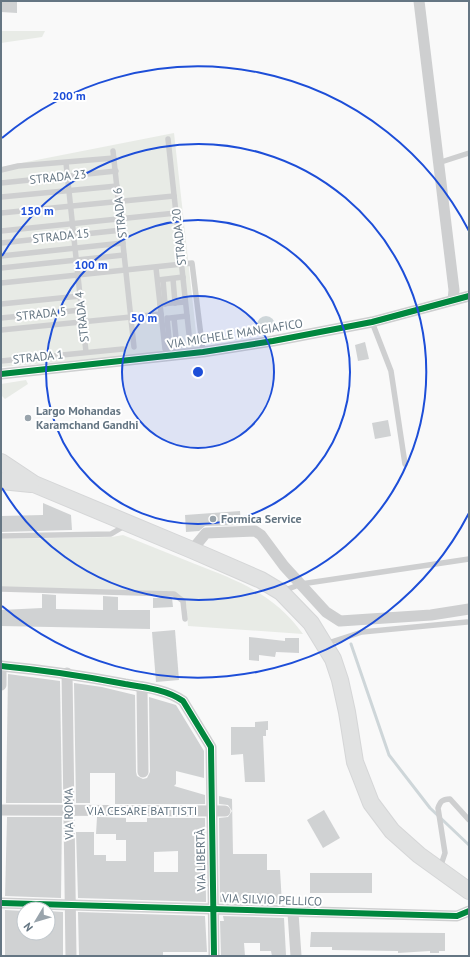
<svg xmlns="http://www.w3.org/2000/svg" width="470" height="957" font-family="'PT Sans',sans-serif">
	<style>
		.green { fill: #e8ebe6 }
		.water { fill: #ced6d9 }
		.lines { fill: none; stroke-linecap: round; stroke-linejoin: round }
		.stream { stroke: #ced6d9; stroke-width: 3 }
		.building { fill: #d0d2d3; fill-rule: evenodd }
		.secondary-casing { stroke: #d5d6d7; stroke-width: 18 }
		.service { stroke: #cecfd0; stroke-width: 5.5 }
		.minor { stroke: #cecfd0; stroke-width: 11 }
		.secondary { stroke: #e1e2e2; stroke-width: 16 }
		.cycleway-casing { stroke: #fff; stroke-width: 8 }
		.cycleway { stroke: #00873e; stroke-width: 6 }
		.ring { fill: none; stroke: #1d4ed8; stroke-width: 2 }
		.poi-dot { fill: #99a4ac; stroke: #fff; stroke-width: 1.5 }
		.labels { text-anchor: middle; stroke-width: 4; stroke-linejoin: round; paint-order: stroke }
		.street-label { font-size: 12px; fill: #657683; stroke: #fff }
		.poi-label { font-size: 12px; font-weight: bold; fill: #657683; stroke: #fff; text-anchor: start }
		.centre { fill: #1d4ed8; stroke: #fff; stroke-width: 2 }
		.ring-label { font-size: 12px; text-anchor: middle; font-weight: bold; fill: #1d4ed8; stroke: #fff; stroke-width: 4; stroke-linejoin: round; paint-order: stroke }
	</style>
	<rect width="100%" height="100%" fill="#f9f9f9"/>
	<g class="green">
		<path d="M1,31H45L42,37L1,43Z"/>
		<path d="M174,133L198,350L1,367V167Z"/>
		<path d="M26,380L28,384L5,399L1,395V384Z"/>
		<path d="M123,535C147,545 171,554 195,564C239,581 274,594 303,634L188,626C186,607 190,595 168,591L1,587V539L112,537Z"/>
	</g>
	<circle class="water" cx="266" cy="325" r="9"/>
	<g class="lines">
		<path class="stream" d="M351,644L389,755L430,808L469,845"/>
	</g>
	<g class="building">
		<path d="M1,1H17V13L1,12Z"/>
		<path d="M365,342L369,359L358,361L355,345Z"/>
		<path d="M388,420L391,436L375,439L372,423Z"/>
		<path d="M43,503L71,515L72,530L1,532V516L43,515Z"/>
		<path d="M240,511L241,525L205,526L199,531L186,532L185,515Z"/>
		<path d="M42,594L56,595V609L103,610V596L118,597V610H150V629L1,626V610L42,608Z"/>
		<path d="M153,598H172L173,607L153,608Z"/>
		<path d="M175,630L179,680L156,682L152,632Z"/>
		<path d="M249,637L285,641V638H299V653L276,652L275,657L259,655V661L249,660Z"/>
		<path d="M8,674L60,681L62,803H6Z"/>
		<path d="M74,683L102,687L135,695L136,772L137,776L143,779L147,778L150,772L149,697L176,705L204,751V778L176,771V784L174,786L205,795V804H115V773H90V803H76Z"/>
		<path d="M268,721V730H266V736H263L265,782H245L243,754L231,755V727H255V722Z"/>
		<path d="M219,796L232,799L233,854H267V870H280L282,904L220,902L219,818L228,817L232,811L228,805L219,804Z"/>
		<path d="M324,810L340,838L323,848L307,820Z"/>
		<path d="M7,817H62L61,898L5,896Z"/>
		<path d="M97,817L126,818V822H147V818H205L206,902L78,898L76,832H94V855H106V861H126V840H116V834H96ZM178,851V872H154V852Z"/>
		<rect x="310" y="873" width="62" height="20"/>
		<path d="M5,910L24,911V933H48V911L63,912V956H5Z"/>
		<path d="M78,912L205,916L207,952H163V956H79Z"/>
		<path d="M223,916L284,918L286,955L272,956L271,951H260V943H244L245,956H221L220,921H224Z"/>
		<path d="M311,932L445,933V951H439V953H430V951L398,953V951L332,950V947H310Z"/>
	</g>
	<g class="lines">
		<g class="secondary-casing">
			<g id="secondary">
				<path d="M1,462L34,484L192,550L261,580L281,592L311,623L333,659L340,680L347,712L355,762L371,803L392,831L419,855L469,891"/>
				<path d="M1,481L31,484"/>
			</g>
		</g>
		<g class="service">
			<path d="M168,139L189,334"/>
			<path d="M113,151L134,347"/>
			<path d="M66,163L86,352"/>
			<path d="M438,163L469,153"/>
			<path d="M1,170L18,166L114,158"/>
			<path d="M1,183L116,171"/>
			<path d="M1,197L117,186"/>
			<path d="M1,213L174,196"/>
			<path d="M1,231L176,213"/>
			<path d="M1,243L122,230"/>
			<path d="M1,256L123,243"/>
			<path d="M1,268L124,255"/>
			<path d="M156,268L165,349L177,348L174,318"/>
			<path d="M173,279L175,303"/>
			<path d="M158,280L183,277"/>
			<path d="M163,280L165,304"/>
			<path d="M1,283L192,263L203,352"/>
			<path d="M1,304L80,296"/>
			<path d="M160,304L185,302"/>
			<path d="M1,318L81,310"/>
			<path d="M167,318L170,349"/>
			<path d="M170,318L187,316"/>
			<path d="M372,322L391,371L405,464"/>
			<path d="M1,330L161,314"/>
			<path d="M1,361L123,349"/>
			<path d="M1,536L111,534L126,525"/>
			<path d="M1,589L174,594L183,601L185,619"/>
			<path d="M283,591L301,584L469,559"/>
			<path d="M325,644L362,632L467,622"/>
			<path d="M440,868L445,853L438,808C440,802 442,799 450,799L469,820"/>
		</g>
		<g class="minor">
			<path d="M419,1L454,290L453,300"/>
			<path d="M1,374L203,352L273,341L372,322L469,296"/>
			<path d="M192,550L206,533L255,531L261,535L284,566L326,612L340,621L431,615L469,609"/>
			<path d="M1,666C43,670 84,676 125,684C144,687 168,690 183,701L211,747L214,956"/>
			<path d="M67,673L71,956"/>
			<path d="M1,685V666"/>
			<path d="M142,687L143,772"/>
			<path d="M1,810L225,811"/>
			<path d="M1,903L457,916L469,911"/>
			<path d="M293,913L296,956"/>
		</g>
		<use href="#secondary" class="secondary"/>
		<g class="cycleway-casing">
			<g id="cycleway">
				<path d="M1,374L203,352L273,341L372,322L469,296"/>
				<path d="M1,666C43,670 84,676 125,684C144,687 168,690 183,701L211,747L214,956"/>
				<path d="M1,903L457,916L469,911"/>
			</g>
		</g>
		<use href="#cycleway" class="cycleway"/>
	</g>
	<circle cx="198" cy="372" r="76" fill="#1d4ed8" fill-opacity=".12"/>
	<g class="ring">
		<circle cx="198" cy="372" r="76"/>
		<circle cx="198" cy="372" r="152"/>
		<path d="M2 256A228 228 0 1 1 2 488"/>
		<path d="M469 513A305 305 0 0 1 2 606M2 138A305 305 0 0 1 469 231"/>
	</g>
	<g class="poi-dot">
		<circle cx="28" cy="418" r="4"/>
		<circle cx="213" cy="519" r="4"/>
	</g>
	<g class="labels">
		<g class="street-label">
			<text transform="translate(58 177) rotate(-6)" y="4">STRADA 23</text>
			<text transform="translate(120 213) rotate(-96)" y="4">STRADA 6</text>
			<text transform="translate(61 236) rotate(-6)" y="4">STRADA 15</text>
			<text transform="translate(179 237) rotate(-96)" y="4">STRADA 20</text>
			<text transform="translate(41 314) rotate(-6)" y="4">STRADA 5</text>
			<text transform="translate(82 317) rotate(-96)" y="4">STRADA 4</text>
			<text transform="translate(235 334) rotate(-9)" y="4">VIA MICHELE MANGIAFICO</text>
			<text transform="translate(38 357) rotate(-6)" y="4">STRADA 1</text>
			<text x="142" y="815">VIA CESARE BATTISTI</text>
			<text transform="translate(69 814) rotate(-91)" y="4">VIA ROMA</text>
			<text transform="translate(201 860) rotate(-91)" y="4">VIA LIBERTÀ</text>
			<text transform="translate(272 900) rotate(2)" y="4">VIA SILVIO PELLICO</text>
		</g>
		<g class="poi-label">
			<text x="36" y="415">Largo Mohandas<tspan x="36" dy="14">Karamchand Gandhi</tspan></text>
			<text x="221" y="523">Formica Service</text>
		</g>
	</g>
	<circle cx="198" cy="372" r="6" class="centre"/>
	<g class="ring-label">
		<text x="69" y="100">200 m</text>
		<text x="37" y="215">150 m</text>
		<text x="91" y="269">100 m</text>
		<text x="144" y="322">50 m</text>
	</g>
	<rect width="470" height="957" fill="none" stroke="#657683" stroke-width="4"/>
	<g transform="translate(36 921) rotate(232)"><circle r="19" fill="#ffffff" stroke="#c1c8cd"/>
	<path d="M0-3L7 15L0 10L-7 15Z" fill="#99a4ac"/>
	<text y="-6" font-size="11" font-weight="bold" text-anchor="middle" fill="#657683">N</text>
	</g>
</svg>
